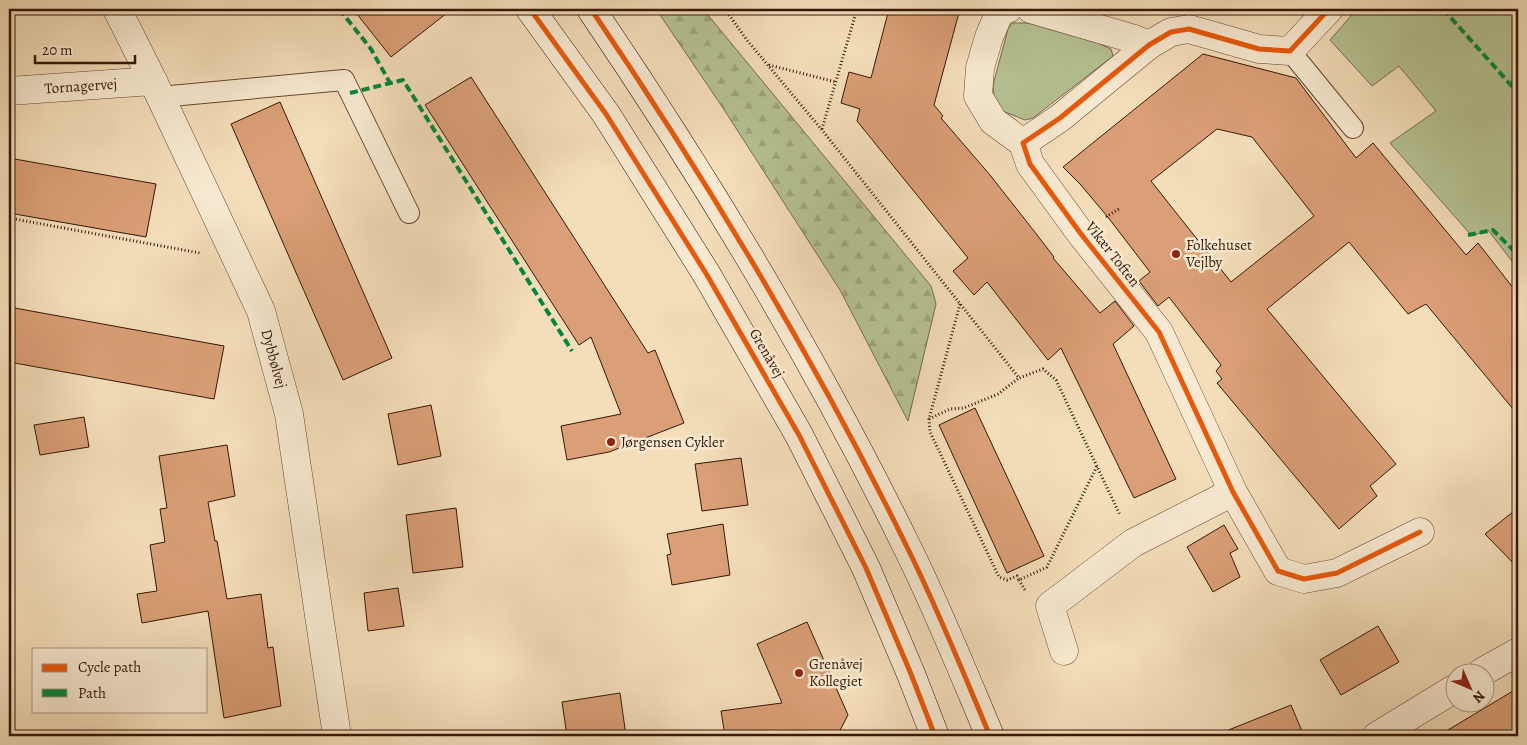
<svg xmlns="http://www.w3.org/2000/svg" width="1527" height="745" font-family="Alegreya,serif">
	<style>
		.green { fill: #b6c293; stroke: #766c4e }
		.forest { fill: url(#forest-firs); stroke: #766c4e }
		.building { fill: #da9f76; stroke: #361708; fill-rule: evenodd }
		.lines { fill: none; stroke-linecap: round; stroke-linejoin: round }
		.service-casing { stroke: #664934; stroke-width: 22 }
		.minor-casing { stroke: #664934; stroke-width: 29 }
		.secondary-casing { stroke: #361708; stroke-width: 29 }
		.path { stroke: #361708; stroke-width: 3; stroke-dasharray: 1 2.5; stroke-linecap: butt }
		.service { stroke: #f8ead2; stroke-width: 20 }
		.minor { stroke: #f8ead2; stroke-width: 28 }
		.secondary { stroke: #f8ead2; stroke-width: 28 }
		.quiet { stroke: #00873e; stroke-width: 4; stroke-dasharray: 8 4; stroke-linecap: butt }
		.cycleway-casing { stroke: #f8ead2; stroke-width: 8 }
		.cycleway { stroke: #e8590c; stroke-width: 5 }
		.poi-dot { fill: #8f2418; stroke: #f8ead2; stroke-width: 2 }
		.labels { text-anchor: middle; stroke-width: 5; stroke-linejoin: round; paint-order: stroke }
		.street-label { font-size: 15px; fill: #361708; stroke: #f8ead2 }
		.poi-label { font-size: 15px; fill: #361708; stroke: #f8ead2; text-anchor: start }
	</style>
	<defs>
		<pattern id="forest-firs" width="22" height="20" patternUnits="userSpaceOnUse" patternTransform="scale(1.25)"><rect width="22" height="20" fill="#b6c293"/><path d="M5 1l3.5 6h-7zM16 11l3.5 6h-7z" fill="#9da67d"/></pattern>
	</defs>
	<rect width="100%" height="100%" fill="#f4deba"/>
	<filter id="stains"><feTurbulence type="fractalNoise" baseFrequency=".004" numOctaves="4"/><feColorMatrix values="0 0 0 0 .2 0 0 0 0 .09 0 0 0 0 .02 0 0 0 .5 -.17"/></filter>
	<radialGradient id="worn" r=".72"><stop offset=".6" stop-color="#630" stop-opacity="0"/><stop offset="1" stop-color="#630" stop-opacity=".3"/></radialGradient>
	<g class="green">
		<path d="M1357,9H1518V269L1488,230L1472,236L1390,143L1436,111L1399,66L1372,86L1330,40Z"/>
		<path d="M1012,23H1028L1098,43L1111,49L1113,56L1033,118L1025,120L1000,110L994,97L993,85L1008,29Z"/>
	</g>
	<path class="forest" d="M656,9H703L931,286L936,304L908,421L840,290L723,108Z"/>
	<g class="building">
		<path d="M353,9H452L391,57Z"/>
		<path d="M889,9H960L934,105L943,116L941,118L990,175L1034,231L1054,257L1053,258L1100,313L1115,301L1134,326L1113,344L1176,479L1134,498L1061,348L1048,360L987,282L974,295L953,271L968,258L857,121L860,109L841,103L849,72L871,78Z"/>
		<path d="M1203,54L1296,78L1356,158L1373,143L1466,255L1478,243L1518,294V415L1426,304L1408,314L1349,242L1267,309L1396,464L1370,486L1377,496L1339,529L1217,383L1222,379L1216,371L1221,365L1169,297L1158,306L1139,281L1150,272L1107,216L1080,184L1063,167ZM1217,129L1252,137L1314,216L1231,282L1151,181Z"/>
		<path d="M471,77L648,353L655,350L684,423L609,452L567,460L561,426L621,414L591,337L579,345L425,105Z"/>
		<path d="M280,102L392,358L343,380L231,124Z"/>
		<path d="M9,158L156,184L146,237L9,213Z"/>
		<path d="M9,307L224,346L214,399L9,362Z"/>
		<path d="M431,405L441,456L398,465L388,414Z"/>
		<path d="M975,408L1044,556L1007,573L939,425Z"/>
		<path d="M84,417L89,447L40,455L34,425Z"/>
		<path d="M227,445L235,496L208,502L215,541H217L227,599L261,594L268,648L273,647L281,706L224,718L208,611L142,623L137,594L157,591L150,545L165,542L160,509L167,508L159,456Z"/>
		<path d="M741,458L748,505L702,511L695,464Z"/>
		<path d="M456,508L463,567L413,573L406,515Z"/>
		<path d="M1518,508V568L1485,534Z"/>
		<path d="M723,524L730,575L672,585L667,555L671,554L667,534Z"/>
		<path d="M1224,525L1238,549L1230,553L1240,577L1213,592L1187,547Z"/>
		<path d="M398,588L404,626L368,631L364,593Z"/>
		<path d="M807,622L848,715L837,736H725L721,711L782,703L757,644Z"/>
		<path d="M1378,626L1399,662L1341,695L1320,660Z"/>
		<path d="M1518,688V736H1438Z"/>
		<path d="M620,693L626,736H567L562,702Z"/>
		<path d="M1291,705L1304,736H1216V735Z"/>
	</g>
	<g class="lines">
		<g class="service-casing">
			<g id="service">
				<path d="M1290,51L1353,128"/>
				<path d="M160,97L344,80L409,213"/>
			</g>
		</g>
		<g class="minor-casing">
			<g id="minor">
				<path id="s1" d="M117,9L153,81L261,311L289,414L337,736"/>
				<path d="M1008,9L1000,11L989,37L980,68L978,96L993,121L1023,143"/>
				<path d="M1031,9L1134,39L1149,45"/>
				<path d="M1329,9L1290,51L1259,49L1189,29L1171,32L1149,45L1060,118L1023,143L1030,164L1081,234L1159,332L1233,492L1278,571L1304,579L1337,573L1420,532"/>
				<path id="s2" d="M9,91L153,81"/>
				<path d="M1064,651L1050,606L1133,543L1233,492"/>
				<path d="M1482,672L1518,652"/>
				<path d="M1377,736L1454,689"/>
			</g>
		</g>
		<g class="secondary-casing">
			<g id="secondary">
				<path d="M530,9L606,114L707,275L799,435L866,568L911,674L935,736"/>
				<path d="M591,9C707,180 815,359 906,545C937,607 963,672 990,736"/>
			</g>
		</g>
		<g class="path">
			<path d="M725,9L746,39L822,130L1019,378L1043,369L1056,380L1120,515"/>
			<path d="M769,65L836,82"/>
			<path d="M822,129L857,9"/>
			<path d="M1106,217L1119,209"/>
			<path d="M9,218L200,253"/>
			<path d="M960,304L929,419L930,432L999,577L1007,580L1017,576L1019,580L1047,567L1097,466"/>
			<path d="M929,419L950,409L964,408L998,394L1019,378"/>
			<path d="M1019,580L1025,590"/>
		</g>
		<use href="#service" class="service"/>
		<use href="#minor" class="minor"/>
		<use href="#secondary" class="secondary"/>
		<g class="quiet">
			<path d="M339,9L371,49L390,83"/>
			<path d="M1443,9L1518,93"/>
			<path d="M1512,86L1518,66"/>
			<path d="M350,93L403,80L572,351"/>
			<path d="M1468,235L1493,230L1518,255"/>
		</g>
		<g class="cycleway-casing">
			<g id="cycleway">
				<path d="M530,9L606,114L707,275L799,435L866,568L911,674L935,736"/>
				<path d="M591,9C707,180 815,359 906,545C937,607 963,672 990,736"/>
				<path d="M1329,9L1290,51L1259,49L1189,29L1171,32L1149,45L1060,118L1023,143L1030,164L1081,234L1159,332L1233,492L1278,571L1304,579L1337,573L1420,532"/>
			</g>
		</g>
		<use href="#cycleway" class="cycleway"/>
	</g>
	<g class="poi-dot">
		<circle cx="1176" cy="254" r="5"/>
		<circle cx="611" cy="442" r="5"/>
		<circle cx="799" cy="673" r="5"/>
	</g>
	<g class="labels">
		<g class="street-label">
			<text dy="5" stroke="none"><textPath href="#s2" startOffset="72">Tornagervej</textPath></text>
			<text transform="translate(1113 254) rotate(52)" y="5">Vikær Toften</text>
			<text transform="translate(767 353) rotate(60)" y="5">Grenåvej</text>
			<text dy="5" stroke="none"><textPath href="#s1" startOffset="384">Dybbølvej</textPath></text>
		</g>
		<g class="poi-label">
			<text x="1186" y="250">Folkehuset<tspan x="1186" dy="17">Vejlby</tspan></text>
			<text x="621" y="447">Jørgensen Cykler</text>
			<text x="809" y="669">Grenåvej<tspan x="809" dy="17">Kollegiet</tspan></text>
		</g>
	</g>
	<rect width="1527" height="745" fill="none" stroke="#f4deba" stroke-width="30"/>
	<rect x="10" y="10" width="1507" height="725" fill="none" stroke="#361708" stroke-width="2.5"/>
	<rect x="15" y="15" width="1497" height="715" fill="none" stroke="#361708"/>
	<rect x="32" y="648" width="175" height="65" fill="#f8ead2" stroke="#aa9681"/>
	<rect x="42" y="664" width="25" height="8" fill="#e8590c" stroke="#aa9681"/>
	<text x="78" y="672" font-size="15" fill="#361708">Cycle path</text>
	<rect x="42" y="689" width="25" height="8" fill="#00873e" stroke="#aa9681"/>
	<text x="78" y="698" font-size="15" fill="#361708">Path</text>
	<g transform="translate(1470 688) rotate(135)"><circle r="24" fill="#f8ead2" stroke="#aa9681"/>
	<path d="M0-4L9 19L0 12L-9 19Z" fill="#8f2418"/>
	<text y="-8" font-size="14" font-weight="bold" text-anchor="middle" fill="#361708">N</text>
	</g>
	<path d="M35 55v8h100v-8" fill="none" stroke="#361708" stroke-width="2.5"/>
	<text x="42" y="55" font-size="15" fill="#361708" stroke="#f8ead2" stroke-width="4" paint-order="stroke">20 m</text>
	<rect width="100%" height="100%" filter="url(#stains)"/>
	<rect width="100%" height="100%" fill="url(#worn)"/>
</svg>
